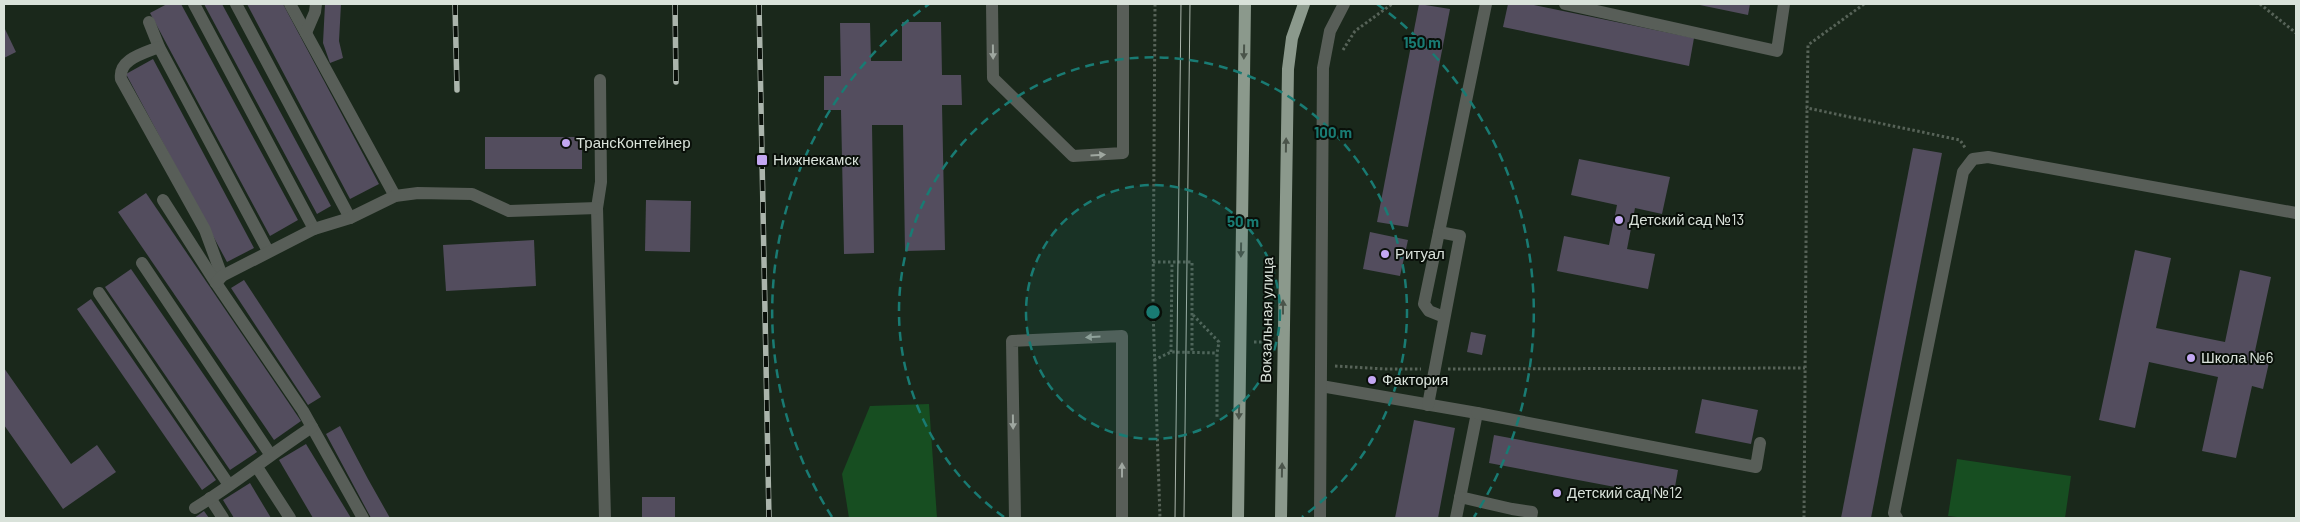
<svg xmlns="http://www.w3.org/2000/svg" width="2300" height="522" font-family="Barlow,sans-serif">
	<style>
		.green { fill: #174e21 }
		.building { fill: #534d5e }
		.lines { fill: none; stroke-linecap: round; stroke-linejoin: round }
		.path { stroke: #576358; stroke-width: 3; stroke-dasharray: 2.5 2.5; stroke-linecap: butt }
		.minor { stroke: #585e58; stroke-width: 12 }
		.major { stroke: #8b998c; stroke-width: 12 }
		.tram { stroke: #abb5ac; stroke-width: 1 }
		.rail-casing { stroke: #abb5ac; stroke-width: 5.5 }
		.rail { stroke: #090f09; stroke-width: 4; stroke-dasharray: 11; stroke-linecap: butt }
		.oneway { fill: #9fa7a0 }
		.oneway2 { fill: #4a544a }
		.ring { fill: none; stroke: #197b73; stroke-width: 2.5; stroke-dasharray: 9 6 }
		.poi-dot { fill: #c3a7f2; stroke: #090f09; stroke-width: 2 }
		.labels { text-anchor: middle; stroke-width: 4; stroke-linejoin: round; paint-order: stroke }
		.poi-label { font-size: 15px; fill: #d9e2da; stroke: #090f09; text-anchor: start }
		.street-label { font-size: 15px; fill: #d9e2da; stroke: #090f09 }
		.centre { fill: #197b73; stroke: #090f09; stroke-width: 2.5 }
		.ring-label { font-size: 15px; text-anchor: middle; font-weight: bold; fill: #197b73; stroke: #090f09; stroke-width: 4; stroke-linejoin: round; paint-order: stroke }
	</style>
	<rect width="100%" height="100%" fill="#1a281b"/>
	<g class="green">
		<path d="M929,404L937,518H849L842,474L870,406Z"/>
		<path d="M1957,459L2071,476L2065,518H1966L1948,516Z"/>
	</g>
	<g class="building">
		<path d="M167,4H181L298,220L270,236L150,13Z"/>
		<path d="M204,4H222L331,206L317,214Z"/>
		<path d="M247,4H283L379,184L350,199Z"/>
		<path d="M325,4H341L339,41L343,58L330,63L323,43Z"/>
		<path d="M1419,4L1450,9L1408,227L1377,222Z"/>
		<path d="M1508,4H1529L1694,38L1689,66L1503,27Z"/>
		<path d="M1695,4H1750L1748,15Z"/>
		<path d="M902,22H941L942,75H961L962,105H942L945,250L905,251L903,125H872L874,253L844,254L841,110H824V76H841L840,23H870L871,61H902Z"/>
		<path d="M4,27L16,52L4,58Z"/>
		<path d="M153,59L254,248L227,262L126,74Z"/>
		<rect x="485" y="137" width="97" height="32"/>
		<path d="M1913,148L1942,153L1871,518H1841Z"/>
		<path d="M1579,159L1670,177L1662,214L1635,208L1627,249L1655,254L1648,289L1557,271L1564,236L1609,245L1617,205L1571,195Z"/>
		<path d="M146,193L301,421L274,440L118,212Z"/>
		<path d="M646,200L691,201L690,252L645,251Z"/>
		<path d="M1370,232L1408,240L1400,276L1363,269Z"/>
		<path d="M534,240L536,286L446,291L443,245Z"/>
		<path d="M2135,250L2171,258L2156,328L2225,342L2240,270L2271,277L2255,351L2271,354L2263,389L2252,386L2236,458L2202,451L2218,377L2149,362L2135,428L2099,420Z"/>
		<path d="M131,269L257,452L230,470L105,287Z"/>
		<path d="M244,280L321,397L308,405L231,288Z"/>
		<path d="M91,299L216,480L202,490L77,309Z"/>
		<path d="M1471,332L1486,335L1482,355L1467,352Z"/>
		<path d="M4,368L71,464L97,445L116,472L63,509L4,425Z"/>
		<path d="M1702,399L1758,410L1751,444L1695,433Z"/>
		<path d="M1414,420L1455,428L1438,518H1395Z"/>
		<path d="M340,426L368,479L390,518H371L326,434Z"/>
		<path d="M1494,435L1678,470L1673,498L1489,463Z"/>
		<path d="M306,444L351,518H313L279,460Z"/>
		<path d="M250,483L271,518H234L223,500Z"/>
		<rect x="642" y="497" width="33" height="21"/>
		<path d="M204,511L209,518H194Z"/>
	</g>
	<g class="lines">
		<g class="path">
			<path d="M1155,4L1153,309L1160,518"/>
			<path d="M1864,4L1808,45L1807,108L1960,140L1966,149"/>
			<path d="M2260,4L2296,33"/>
			<path d="M1343,50L1355,31L1392,4"/>
			<path d="M1153,262H1192V352"/>
			<path d="M1193,315L1219,342L1217,353V419"/>
			<path d="M1254,342H1270"/>
			<path d="M1171,352L1172,262"/>
			<path d="M1154,360L1171,352L1217,353"/>
			<path d="M1335,366L1385,369H1421"/>
			<path d="M1448,369L1805,368"/>
			<path d="M1804,518L1807,108"/>
		</g>
		<g class="minor">
			<path d="M194,4L314,229"/>
			<path d="M236,4L350,218"/>
			<path d="M290,4L395,196"/>
			<path d="M992,4L993,78L1073,156L1123,153V4"/>
			<path d="M1565,4L1777,51L1784,4"/>
			<path d="M149,22L159,47L268,251"/>
			<path d="M306,33L315,12L316,4"/>
			<path d="M159,47C145,53 118,59 121,79L205,230L222,276"/>
			<path d="M600,80L601,182L597,208L605,518"/>
			<path d="M163,200L216,283L303,411L363,518"/>
			<path d="M1439,232L1424,304L1429,311L1444,317"/>
			<path d="M142,263L270,454"/>
			<path d="M216,283L222,276L314,229L350,218L395,196L418,193L472,194L509,211L597,208"/>
			<path d="M99,293L229,485"/>
			<path d="M1321,386L1477,413L1456,518"/>
			<path d="M1428,405L1460,236L1439,232L1486,4"/>
			<path d="M1477,413L1756,467L1760,443"/>
			<path d="M257,467L290,518"/>
			<path d="M1460,497L1512,509L1532,512L1531,518"/>
			<path d="M210,498L223,518"/>
			<path d="M195,508C236,483 272,453 312,427"/>
			<path d="M1015,518L1012,341L1122,336V518"/>
			<path d="M1320,518L1323,68L1330,31L1344,4"/>
			<path d="M1897,518L1894,513L1963,172L1973,159L1988,157L2296,213"/>
		</g>
		<g class="major">
			<path d="M1238,518L1245,4"/>
			<path d="M1281,518L1288,69L1292,38L1304,4"/>
		</g>
		<g class="tram">
			<path d="M1175,518L1181,4"/>
			<path d="M1184,518L1190,4"/>
		</g>
		<g class="rail-casing">
			<g id="rail">
				<path d="M455,4L457,90"/>
				<path d="M675,4L676,82"/>
				<path d="M759,4L769,518"/>
			</g>
		</g>
		<use href="#rail" class="rail"/>
	</g>
	<defs><path id="oneway-solid" d="M-6-.8H1V-3.2L6.5 0L1 3.2V.8H-6Z" transform="scale(1.25)"/></defs>
	<g class="oneway">
		<use href="#oneway-solid" transform="translate(993 52) rotate(89)"/>
		<use href="#oneway-solid" transform="translate(1098 155) rotate(-4)"/>
		<use href="#oneway-solid" transform="translate(1093 337) rotate(177)"/>
		<use href="#oneway-solid" transform="translate(1013 422) rotate(89)"/>
		<use href="#oneway-solid" transform="translate(1122 470) rotate(-90)"/>
	</g>
	<g class="oneway2">
		<use href="#oneway-solid" transform="translate(1244 52) rotate(91)"/>
		<use href="#oneway-solid" transform="translate(1286 145) rotate(-89)"/>
		<use href="#oneway-solid" transform="translate(1241 250) rotate(91)"/>
		<use href="#oneway-solid" transform="translate(1283 307) rotate(-90)"/>
		<use href="#oneway-solid" transform="translate(1239 412) rotate(91)"/>
		<use href="#oneway-solid" transform="translate(1282 470) rotate(-89)"/>
	</g>
	<circle cx="1153" cy="312" r="127" fill="#197b73" fill-opacity=".12"/>
	<g class="ring">
		<circle cx="1153" cy="312" r="127"/>
		<path d="M1004 517A254 254 0 1 1 1302 517"/>
		<path d="M832 517A381 381 0 0 1 929 4M1377 4A381 381 0 0 1 1474 517"/>
	</g>
	<g class="poi-dot">
		<circle cx="566" cy="143" r="5"/>
		<rect x="756" y="154" width="12" height="12" rx="2.5"/>
		<circle cx="1619" cy="220" r="5"/>
		<circle cx="1385" cy="254" r="5"/>
		<circle cx="2191" cy="358" r="5"/>
		<circle cx="1372" cy="380" r="5"/>
		<circle cx="1557" cy="493" r="5"/>
	</g>
	<g class="labels">
		<g class="poi-label">
			<text x="576" y="148">ТрансКонтейнер</text>
			<text x="773" y="165">Нижнекамск</text>
			<text x="1629" y="225">Детский сад №13</text>
			<text x="1395" y="259">Ритуал</text>
			<text x="2201" y="363">Школа №6</text>
			<text x="1382" y="385">Фактория</text>
			<text x="1567" y="498">Детский сад №12</text>
		</g>
		<g class="street-label">
			<text transform="translate(1267 320) rotate(-89)" y="5">Вокзальная улица</text>
		</g>
	</g>
	<circle cx="1153" cy="312" r="8" class="centre"/>
	<g class="ring-label">
		<text x="1422" y="48">150 m</text>
		<text x="1333" y="138">100 m</text>
		<text x="1243" y="227">50 m</text>
	</g>
	<rect width="2300" height="522" fill="none" stroke="#d9e2da" stroke-width="10"/>
</svg>
